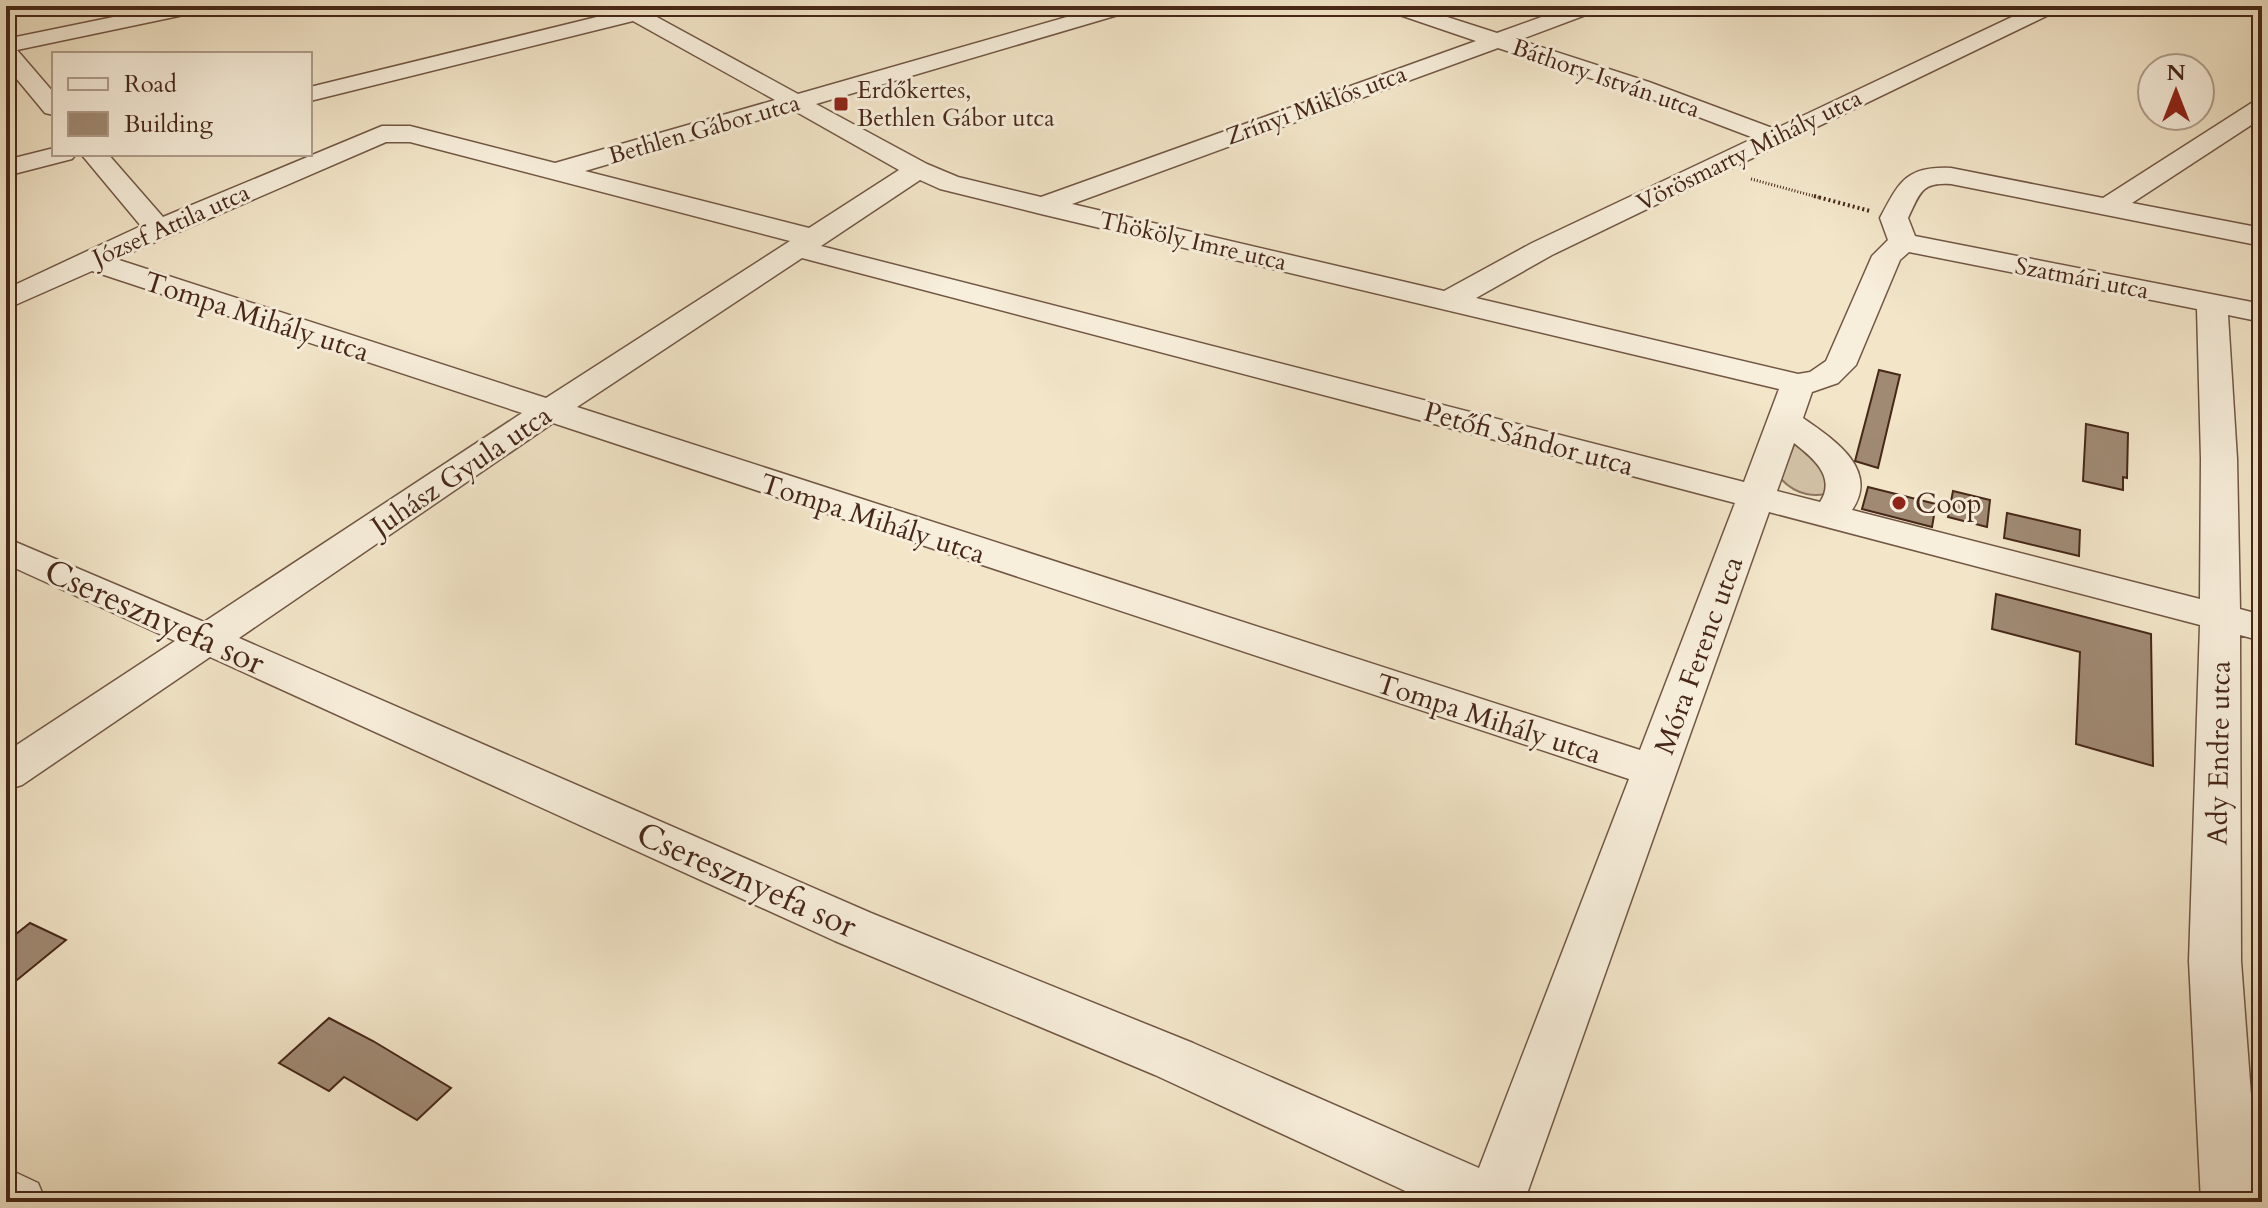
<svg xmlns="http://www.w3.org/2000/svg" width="2268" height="1208" font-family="Cardo,serif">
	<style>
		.green { fill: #d5c5aa; stroke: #8e7661; stroke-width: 2 }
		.building { fill: #a08a74; stroke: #472718; stroke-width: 2 }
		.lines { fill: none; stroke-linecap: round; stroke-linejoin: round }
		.minor-casing { stroke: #725644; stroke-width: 3 }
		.path-far1 { stroke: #472718; stroke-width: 3; stroke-dasharray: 1 2; stroke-linecap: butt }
		.path { stroke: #472718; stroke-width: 4; stroke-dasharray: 2 3; stroke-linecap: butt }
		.minor { fill: #f7eedb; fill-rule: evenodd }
		.poi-dot { fill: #8f2418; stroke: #f7eedb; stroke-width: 3 }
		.labels { text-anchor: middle; stroke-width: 6; stroke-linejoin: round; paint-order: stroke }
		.far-street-label { font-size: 24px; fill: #472718; stroke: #f7eedb }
		.far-poi-label { font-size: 24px; fill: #472718; stroke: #f7eedb; text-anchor: start }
		.street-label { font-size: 28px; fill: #472718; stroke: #f7eedb }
		.poi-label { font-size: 28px; fill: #472718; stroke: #f7eedb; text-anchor: start }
		.near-street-label { font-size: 34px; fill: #472718; stroke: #f7eedb }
	</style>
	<rect width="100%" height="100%" fill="#f2e5c8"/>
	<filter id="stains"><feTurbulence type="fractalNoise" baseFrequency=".0025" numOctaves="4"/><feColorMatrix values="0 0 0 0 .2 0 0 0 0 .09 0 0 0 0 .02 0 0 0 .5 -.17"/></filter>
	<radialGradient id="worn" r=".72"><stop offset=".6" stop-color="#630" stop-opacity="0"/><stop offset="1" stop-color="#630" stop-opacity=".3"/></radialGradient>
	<path class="green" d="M1797,437L1801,438L1835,491C1816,499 1796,495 1781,479Z"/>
	<g class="building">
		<path d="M1879,370L1900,375L1878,468L1855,461Z"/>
		<path d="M2086,424L2128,433L2127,478L2123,477V490L2083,481Z"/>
		<path d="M1868,487L1936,504L1932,527L1862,509Z"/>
		<path d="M1953,491L1990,500L1987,527L1948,517Z"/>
		<path d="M2007,513L2080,530L2079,556L2004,538Z"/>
		<path d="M1996,594L2151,634L2153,766L2076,744L2080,652L1992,629Z"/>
		<path d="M30,923L66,940L6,989V942Z"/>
		<path d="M329,1018L373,1041L451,1088L417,1120L344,1077L329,1091L279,1063Z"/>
	</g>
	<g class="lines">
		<g class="minor-casing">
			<g id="minor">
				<path d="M167,6H209L198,12L17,50L54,93V115L45,113L6,66V39Z"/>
				<path d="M611,6H660L663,10L655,16L798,94L1105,6H1139L1135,10L816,104L927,164L958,177L1041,197L1476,41L1385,10L1381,6H1413L1497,33L1572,6H1603L1599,10L1519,40L1649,82L1775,129L2035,6H2063L2059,10L1552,255L1476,298L1798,374L1810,372L1826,361L1872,256L1888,240L1880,218C1899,182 1906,166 1951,168L2103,198L2253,102L2262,100V118L2132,203L2262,228V246L1951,184C1921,182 1920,193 1908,218L1915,236L2262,304V322L2228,315L2237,459L2240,609L2262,615V641L2240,635L2241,961L2259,1202H2201L2189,961L2200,625L1769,512L1524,1202H1429L1155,1075L835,941L210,657L22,785L6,790V752L175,641L6,564V538L204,622L522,413L92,271L6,309V289L141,226L81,154H108L163,217L382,126H410L555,163L775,100L633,21L310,101V87L617,12ZM1498,48L1633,92L1754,138L1532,243L1444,291L1072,204ZM793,110L899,170L809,228L585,171ZM386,142H410L790,241L546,398L116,259ZM920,180L940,189L1041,214L1779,389L1744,482L821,246ZM1909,252L2197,309L2201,459L2200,599L1852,510C1880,469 1833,439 1803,418L1812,392L1838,383L1856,365L1900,260ZM802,258L1735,503L1640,750L577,407ZM553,423L1629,779L1479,1168L1193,1043L871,913L239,638ZM1794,443C1812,457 1837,477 1820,502L1777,491Z"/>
				<path d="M54,148V154H76L72,159L6,176V160Z"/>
				<path d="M6,1168L38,1183L46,1202H6Z"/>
			</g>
		</g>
		<path class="path-far1" d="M1751,179L1821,198"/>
		<path class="path" d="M1814,196L1870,211"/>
		<use href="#minor" class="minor"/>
	</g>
	<g class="poi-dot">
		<rect x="833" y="96" width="16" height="16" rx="4"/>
		<circle cx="1899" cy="503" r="8"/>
	</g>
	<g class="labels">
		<g class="far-street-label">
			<text transform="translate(1606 78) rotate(19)" y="8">Báthory István utca</text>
			<text transform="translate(1316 105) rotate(-20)" y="8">Zrínyi Miklós utca</text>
			<text transform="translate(704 129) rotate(-16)" y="8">Bethlen Gábor utca</text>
			<text transform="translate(1749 150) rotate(-26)" y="8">Vörösmarty Mihály utca</text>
			<text transform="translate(171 225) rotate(-24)" y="8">József Attila utca</text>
			<text transform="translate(1193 241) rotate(13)" y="8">Thököly Imre utca</text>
			<text transform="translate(2082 278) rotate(11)" y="8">Szatmári utca</text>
		</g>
		<g class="far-poi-label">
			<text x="857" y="98">Erdőkertes,<tspan x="857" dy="28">Bethlen Gábor utca</tspan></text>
		</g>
		<g class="street-label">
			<text transform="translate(257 316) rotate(18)" y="10">Tompa Mihály utca</text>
			<text transform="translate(1529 438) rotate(15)" y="10">Petőfi Sándor utca</text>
			<text transform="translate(461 470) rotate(-34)" y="10">Juhász Gyula utca</text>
			<text transform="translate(873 518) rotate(18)" y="10">Tompa Mihály utca</text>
			<text transform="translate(1698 655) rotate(-70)" y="10">Móra Ferenc utca</text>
			<text transform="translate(1489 718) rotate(18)" y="10">Tompa Mihály utca</text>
			<text transform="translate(2218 753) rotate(-89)" y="10">Ady Endre utca</text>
		</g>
		<g class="poi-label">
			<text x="1915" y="513">Coop</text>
		</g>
		<g class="near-street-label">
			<text transform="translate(155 616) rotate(24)" y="12">Cseresznyefa sor</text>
			<text transform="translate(747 879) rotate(24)" y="12">Cseresznyefa sor</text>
		</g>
	</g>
	<rect width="2268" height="1208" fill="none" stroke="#f2e5c8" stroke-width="32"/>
	<rect x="8" y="8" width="2252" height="1192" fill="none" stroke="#472718" stroke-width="4"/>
	<rect x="16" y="16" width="2236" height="1176" fill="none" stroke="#472718" stroke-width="2"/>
	<rect x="52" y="52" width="260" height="104" fill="#f7eedb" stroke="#b19e8d" stroke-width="2"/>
	<rect x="68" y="78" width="40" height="12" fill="#f7eedb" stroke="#b19e8d" stroke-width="2"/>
	<text x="124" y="92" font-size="24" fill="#472718">Road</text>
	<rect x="68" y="112" width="40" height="24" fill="#a08a74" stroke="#b19e8d" stroke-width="2"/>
	<text x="124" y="132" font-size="24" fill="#472718">Building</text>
	<g transform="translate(2176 92)"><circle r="38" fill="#f7eedb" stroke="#b19e8d" stroke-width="2"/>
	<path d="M0-6L14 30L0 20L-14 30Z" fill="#8f2418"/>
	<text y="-12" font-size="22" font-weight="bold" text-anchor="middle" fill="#472718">N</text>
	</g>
	<rect width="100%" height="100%" filter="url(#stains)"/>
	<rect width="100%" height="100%" fill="url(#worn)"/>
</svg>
